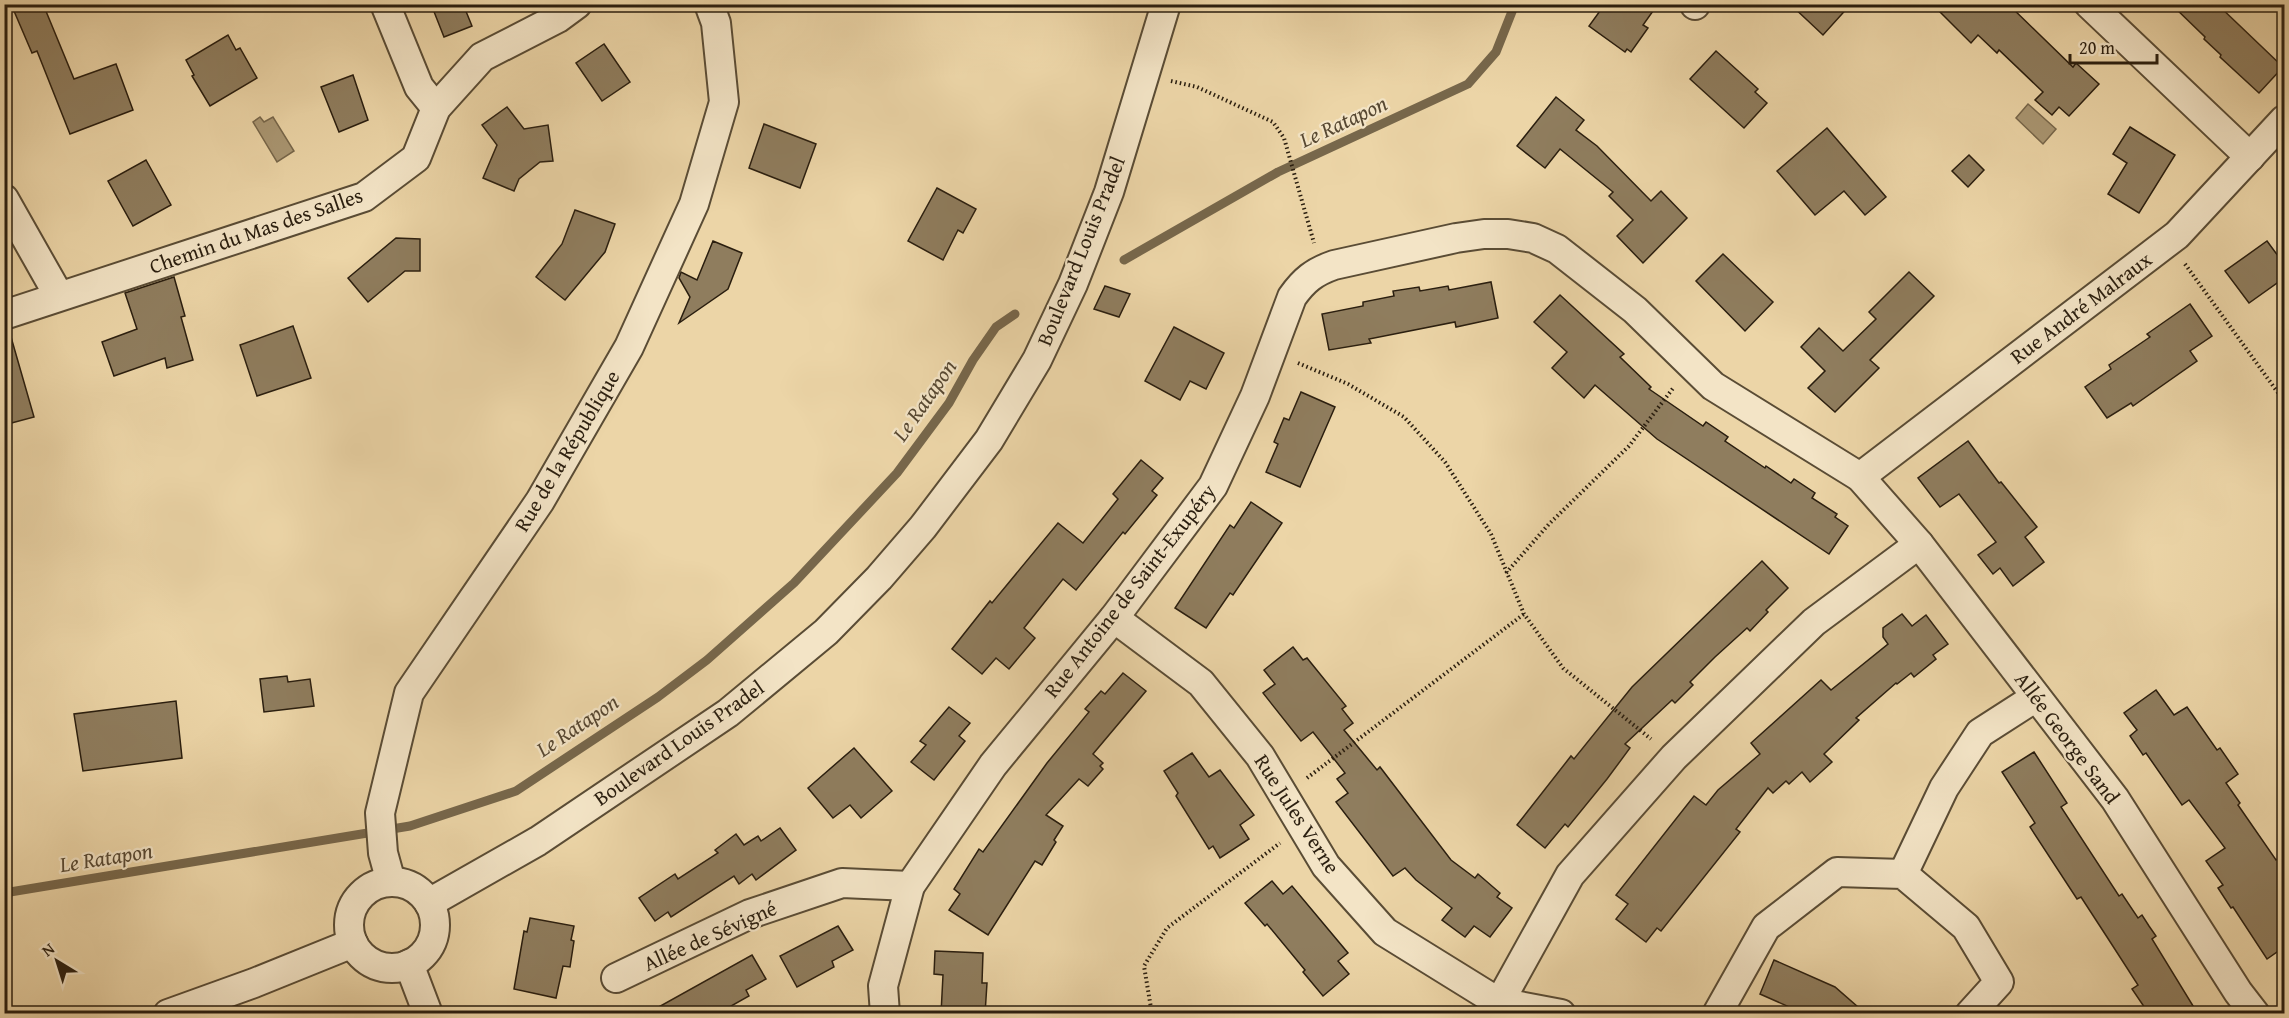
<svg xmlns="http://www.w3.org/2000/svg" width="2289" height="1018" font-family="'Gentium Book Plus',serif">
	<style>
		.water { fill: #aa9773; stroke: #77674b; stroke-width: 1.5 }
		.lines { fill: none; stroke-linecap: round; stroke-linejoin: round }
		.stream { stroke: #77674b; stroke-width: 9 }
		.building { fill: #8f7d5e; stroke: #2a1e0f; stroke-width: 1.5 }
		.street-casing { stroke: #5a4c35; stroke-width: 32 }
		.path { stroke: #2a1e0f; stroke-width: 4; stroke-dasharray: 1.5 3; stroke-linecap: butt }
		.street { stroke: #f3e4c6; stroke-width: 28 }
		.labels { text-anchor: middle; stroke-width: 4.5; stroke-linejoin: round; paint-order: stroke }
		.street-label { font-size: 21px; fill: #2a1e0f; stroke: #f3e4c6 }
		.water-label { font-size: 22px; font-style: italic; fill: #574832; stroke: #f3e4c6 }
	</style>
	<rect width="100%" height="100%" fill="#ecd5a7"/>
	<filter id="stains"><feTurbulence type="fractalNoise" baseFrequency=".00333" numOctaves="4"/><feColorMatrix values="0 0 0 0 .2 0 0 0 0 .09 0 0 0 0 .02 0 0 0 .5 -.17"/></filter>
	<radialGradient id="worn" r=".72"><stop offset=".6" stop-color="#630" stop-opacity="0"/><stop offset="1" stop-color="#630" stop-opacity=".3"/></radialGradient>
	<g class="water">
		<path d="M2028,104L2056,129L2043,144L2016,118Z"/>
		<path d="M260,117L264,122L273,117L294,151L277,162L253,122Z"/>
	</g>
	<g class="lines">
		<g class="stream">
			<path d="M1124,260L1278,172L1468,84L1496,52L1515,4"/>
			<path d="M4,893L410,826L516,791L658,697L707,660L794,583L897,473L949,403L973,360L996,327L1015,314"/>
		</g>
	</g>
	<g class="building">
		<path d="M11,4H43L74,79L116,64L133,110L70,134L37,51L32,53Z"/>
		<path d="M431,4H463L472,26L444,37Z"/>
		<path d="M1605,4H1658L1643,25L1648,28L1631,52L1627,49L1625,52L1589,26Z"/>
		<path d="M1790,4H1851L1823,35Z"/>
		<path d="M1932,4H2008L2073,67L2076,63L2099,84L2069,116L2059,107L2052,115L2035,100L2043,92L1999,50L1997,53L1978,35L1971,43Z"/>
		<path d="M2171,4H2217L2283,67L2259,93L2220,57L2221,55L2204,39L2205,37Z"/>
		<path d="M228,35L236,50L240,48L257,78L210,106L192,76L194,75L186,60Z"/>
		<path d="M604,44L630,82L602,101L576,63Z"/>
		<path d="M1716,51L1758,89L1755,92L1767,103L1744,128L1690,79Z"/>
		<path d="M353,75L368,120L339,132L321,87Z"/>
		<path d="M1556,97L1584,120L1576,130L1597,146L1651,201L1661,191L1687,218L1643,263L1617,236L1633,220L1609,196L1613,192L1560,149L1545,168L1517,146Z"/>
		<path d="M507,107L524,129L548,125L553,161L540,162L519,179L514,191L483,178L497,145L482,125Z"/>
		<path d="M764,124L816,144L800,188L749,168Z"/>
		<path d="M2130,127L2175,155L2139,213L2108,194L2127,163L2113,154Z"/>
		<path d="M1827,128L1886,197L1865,215L1844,191L1815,215L1777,171Z"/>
		<path d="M1969,155L1984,170L1968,187L1952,171Z"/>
		<path d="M146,160L171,205L133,226L108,181Z"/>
		<path d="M937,188L976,209L963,233L958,230L943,260L908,241Z"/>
		<path d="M575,210L615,224L605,252L565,300L536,277L562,244Z"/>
		<path d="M396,238L420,239V271H405L368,302L348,278Z"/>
		<path d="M713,241L742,253L728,289L679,323L690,297L679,278L681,272L697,280Z"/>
		<path d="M2267,241L2284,264V278L2249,303L2225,271Z"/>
		<path d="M1723,254L1773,302L1745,331L1696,281Z"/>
		<path d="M1909,272L1934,296L1870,360L1879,368L1835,412L1808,388L1825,371L1801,347L1819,328L1843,351L1876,319L1869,312Z"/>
		<path d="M174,277L185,316L181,317L193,360L167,368L165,358L114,376L102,342L137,329L125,293Z"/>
		<path d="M1491,282L1498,318L1456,327L1455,322L1369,339L1371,343L1329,350L1322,314L1363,306V302L1394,296L1393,291L1419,287L1420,291L1448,286L1449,290Z"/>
		<path d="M1105,286L1130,294L1119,317L1094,309Z"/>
		<path d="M1560,295L1624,354L1620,357L1651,387L1649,389L1703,426L1706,422L1728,437L1725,441L1765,468L1766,466L1791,483L1794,479L1815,493L1812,498L1837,514L1835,517L1848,526L1829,554L1657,439L1595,385L1584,398L1552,368L1567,352L1534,322Z"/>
		<path d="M2190,304L2212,336L2190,351L2197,361L2133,406L2131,403L2107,418L2085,387L2111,369L2109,365L2150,337L2147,334Z"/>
		<path d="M293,326L311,378L257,396L240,345Z"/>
		<path d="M1174,327L1224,353L1206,389L1190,381L1180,400L1145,381Z"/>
		<path d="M11,337L34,417L4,425V338Z"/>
		<path d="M1301,392L1335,407L1300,487L1266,472L1278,444L1274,442L1284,418L1289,420Z"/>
		<path d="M1968,441L1999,483L2001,482L2037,527L2025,537L2044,562L2013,586L2000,568L1993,574L1978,555L1996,542L1959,494L1940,507L1918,478Z"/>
		<path d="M1141,460L1163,478L1152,491L1157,495L1125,534L1123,532L1076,590L1063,579L1024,628L1035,638L1009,669L996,658L982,674L952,649L990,601L992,603L1058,523L1083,543L1118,499L1113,494Z"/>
		<path d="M1251,502L1282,523L1233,595L1230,593L1206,628L1175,608L1230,525L1234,528Z"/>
		<path d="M1762,561L1788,588L1766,610L1768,612L1750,631L1747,628L1715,657L1690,682L1693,685L1675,703L1672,700L1625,744L1630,748L1607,779L1568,827L1565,824L1545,848L1517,825L1571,756L1574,759L1632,687Z"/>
		<path d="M1902,614L1912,626L1926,615L1948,644L1933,655L1936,659L1914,677L1911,673L1897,684L1896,683L1856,718L1859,720L1824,754L1832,762L1810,782L1802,772L1789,784L1786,781L1773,793L1768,788L1736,829L1740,832L1661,931L1657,928L1646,942L1616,919L1628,904L1616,895L1694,796L1706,805L1718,790L1760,754L1751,743L1821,680L1831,690L1888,644L1883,637V628Z"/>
		<path d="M1293,647L1303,660L1307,658L1346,706L1342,709L1353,723L1344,730L1377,770L1380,767L1451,860L1475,878L1478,874L1500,893L1497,897L1512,908L1490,937L1474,926L1465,937L1442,920L1452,908L1416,880L1405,868L1393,876L1336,802L1348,793L1337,779L1345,773L1313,732L1301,741L1263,693L1275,684L1264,670Z"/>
		<path d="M1123,673L1146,691L1093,754L1103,763L1100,766L1103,769L1088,786L1079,779L1046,815L1063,826L1054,840L1056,842L1042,865L1035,861L988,935L949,910L960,894L954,889L979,849L983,852L1047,763L1089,712L1085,709L1101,691L1105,694Z"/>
		<path d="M287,676L288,682L310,679L314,706L264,712L260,679Z"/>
		<path d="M2156,690L2174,715L2187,707L2217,750L2220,748L2238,774L2226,783L2240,803L2238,805L2276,860L2284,854V947L2267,959L2233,907L2231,908L2218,888L2223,885L2206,861L2225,848L2189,800L2182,805L2146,753L2143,755L2130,736L2137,730L2124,713Z"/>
		<path d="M176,701L182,758L83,771L74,714Z"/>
		<path d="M949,707L970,723L959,736L965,741L934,780L911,762L926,745L920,741Z"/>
		<path d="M854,748L892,791L861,818L850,805L833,818L808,788Z"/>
		<path d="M2034,752L2067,803L2061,807L2119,896L2122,894L2138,918L2142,915L2149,926L2156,936L2152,939L2198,1014H2149L2132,989L2138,985L2107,937L2081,897L2077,899L2030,827L2035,823L2002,772Z"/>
		<path d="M1192,753L1209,777L1220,770L1254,815L1240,825L1249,839L1220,858L1213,846L1209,849L1176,796L1178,793L1164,771Z"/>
		<path d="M780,828L796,850L756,880L752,874L739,884L734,876L671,917L668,912L655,921L639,898L675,874L678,879L718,853L715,850L736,834L744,845L758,836L761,841Z"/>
		<path d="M1272,881L1283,894L1292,886L1348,953L1338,961L1349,974L1323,996L1303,972L1305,970L1267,924L1265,926L1245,903Z"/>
		<path d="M530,918L574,926L571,940L574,941L570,967L563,966L556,998L514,989L524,931L527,932Z"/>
		<path d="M838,926L853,950L832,961L834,967L797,987L780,956Z"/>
		<path d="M935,951L983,953L982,983H987L985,1014H941L943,975L934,974Z"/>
		<path d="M752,955L766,979L746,990L749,996L717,1014H646Z"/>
		<path d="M1774,960L1835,987L1866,1014H1805L1760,994Z"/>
	</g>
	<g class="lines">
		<g class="street-casing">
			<g id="street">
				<path d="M385,4L419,87L436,108"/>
				<path d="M1695,4V5"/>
				<path d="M2089,4L2250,157"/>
				<path d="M4,199L59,296"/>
				<path d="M4,315L364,197L416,158L436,108L482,57L558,18L577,4"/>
				<path d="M1860,477L2177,235L2284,120"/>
				<path d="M1114,618L1201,683L1260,756L1326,866L1385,932L1498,1002L1561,1014"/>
				<path d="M1903,874L1944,788L1980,733L2036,697"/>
				<path d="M391,882L383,853L380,813L409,693L540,501L629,347L694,204L724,102L716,23L709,4"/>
				<circle cx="392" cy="925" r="43"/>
				<path d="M429,903L538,841L728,713L826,632L879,578L923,527L989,440L1037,360L1073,284L1109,192L1166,4"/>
				<path d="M409,964L428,1014"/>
				<path d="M616,978L750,914L842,883L910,886"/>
				<path d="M168,1014L254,983L353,943"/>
				<path d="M885,1014L883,986L910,886L993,765L1114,618L1213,486L1255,396L1292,297C1304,280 1314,272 1334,265L1456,238L1484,234H1508L1533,238L1557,249L1635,310L1713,386L1860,477L1919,544L2115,799L2238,992L2255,1014"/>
				<path d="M1493,1014L1570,875L1674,757L1814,622L1919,544"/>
				<path d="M1717,1014L1766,927L1837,872L1903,874L1966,927L1999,982L1970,1014"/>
			</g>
		</g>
		<g class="path">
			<path d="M1171,81L1197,87L1273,122L1284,138L1314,243"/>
			<path d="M2185,264L2284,401"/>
			<path d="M1298,363L1348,384L1404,417L1445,462L1491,534L1524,614L1563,668L1651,739"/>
			<path d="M1506,573L1549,524L1629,446L1674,387"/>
			<path d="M1307,778L1524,614"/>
			<path d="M1152,1014L1144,966L1167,928L1280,843"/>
		</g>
		<use href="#street" class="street"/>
	</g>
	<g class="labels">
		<g class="street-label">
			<text transform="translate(256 231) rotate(-19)" y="7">Chemin du Mas des Salles</text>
			<text transform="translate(1081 251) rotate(-68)" y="7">Boulevard Louis Pradel</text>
			<text transform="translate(2081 308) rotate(-37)" y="7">Rue André Malraux</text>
			<text transform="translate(567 451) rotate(-59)" y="7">Rue de la République</text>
			<text transform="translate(1130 591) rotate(-52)" y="7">Rue Antoine de Saint-Exupéry</text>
			<text transform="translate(2067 738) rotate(53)" y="7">Allée George Sand</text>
			<text transform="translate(679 743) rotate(-35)" y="7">Boulevard Louis Pradel</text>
			<text transform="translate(1297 814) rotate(57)" y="7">Rue Jules Verne</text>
			<text transform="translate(710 936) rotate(-24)" y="7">Allée de Sévigné</text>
		</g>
		<g class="water-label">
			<text transform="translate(1343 121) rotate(-25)" y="8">Le Ratapon</text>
			<text transform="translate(924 400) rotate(-55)" y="8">Le Ratapon</text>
			<text transform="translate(577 725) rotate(-34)" y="8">Le Ratapon</text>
			<text transform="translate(106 857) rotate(-9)" y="8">Le Ratapon</text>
		</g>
	</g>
	<rect width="2289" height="1018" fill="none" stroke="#ecd5a7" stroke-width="24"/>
	<rect x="6" y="6" width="2277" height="1006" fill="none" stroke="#2a1e0f" stroke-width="3"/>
	<rect x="12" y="12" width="2265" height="994" fill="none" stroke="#2a1e0f" stroke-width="1.5"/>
	<g transform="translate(57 961) rotate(322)" stroke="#f3e4c6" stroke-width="4.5" paint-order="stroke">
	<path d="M0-4.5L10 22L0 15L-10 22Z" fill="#2a1e0f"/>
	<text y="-9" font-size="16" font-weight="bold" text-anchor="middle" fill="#2a1e0f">N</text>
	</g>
	<path d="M2070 54v9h87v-9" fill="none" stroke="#2a1e0f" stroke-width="3"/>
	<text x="2079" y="54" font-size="18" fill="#2a1e0f" stroke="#f3e4c6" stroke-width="4.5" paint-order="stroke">20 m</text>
	<rect width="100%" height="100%" filter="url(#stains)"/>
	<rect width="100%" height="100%" fill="url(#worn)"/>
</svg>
